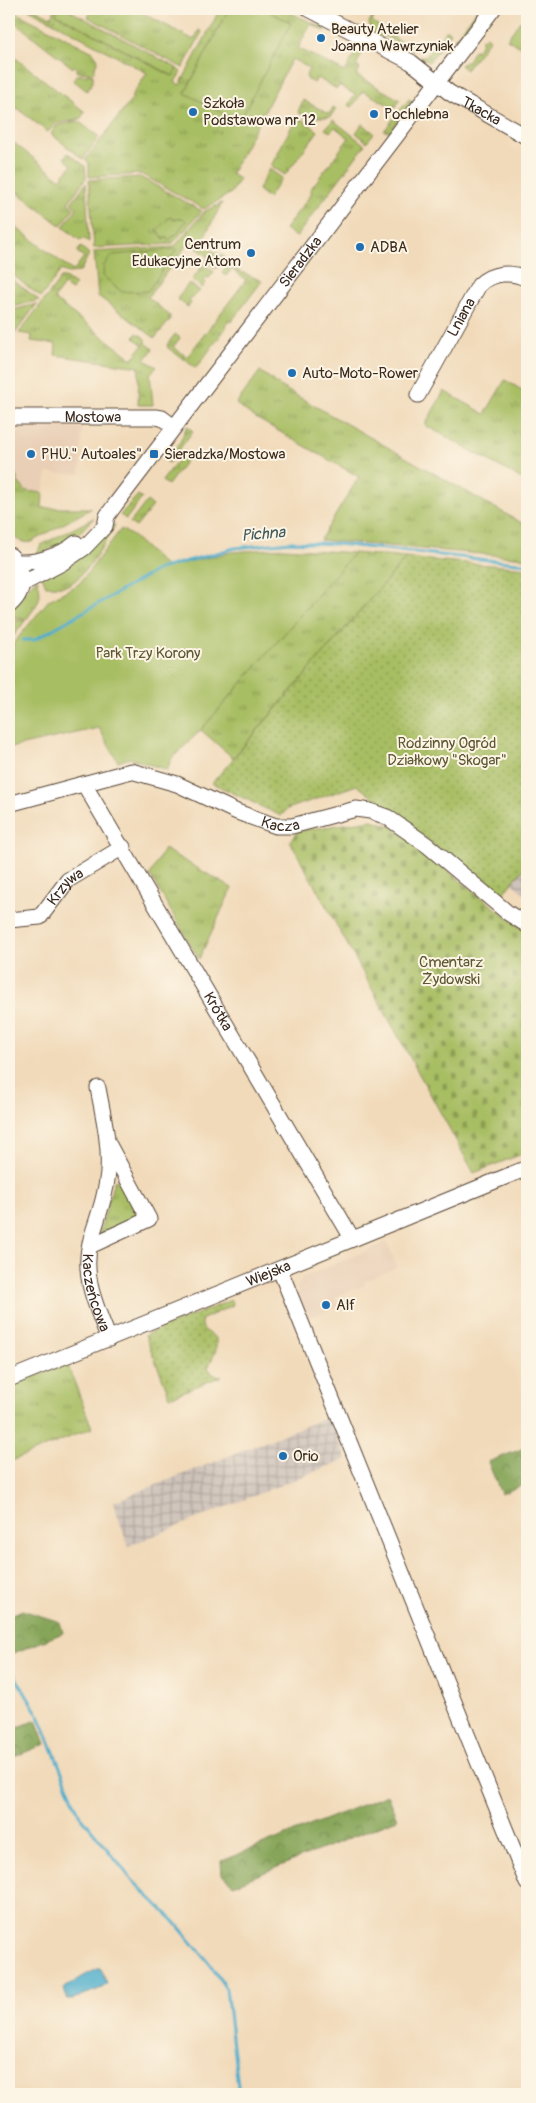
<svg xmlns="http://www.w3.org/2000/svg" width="536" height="2103" font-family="Pangolin,sans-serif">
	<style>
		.built { fill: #e9cfb6 }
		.industrial { fill: url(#industrial-grid) }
		.grass { fill: url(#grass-tufts); stroke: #727440 }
		.forest { fill: url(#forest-crowns); stroke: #60683c }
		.cemetery { fill: url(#cemetery-stones); stroke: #727440 }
		.park { fill: #a8be63; stroke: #727440 }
		.garden { fill: url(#garden-dots); stroke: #727440 }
		.water { fill: #4dadcc; stroke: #446c75 }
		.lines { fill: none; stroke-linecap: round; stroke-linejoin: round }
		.stream { stroke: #4dadcc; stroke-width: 3 }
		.minor-casing { stroke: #564435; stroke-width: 17 }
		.major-casing { stroke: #564435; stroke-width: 21 }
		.minor { stroke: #fff; stroke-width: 15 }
		.major { stroke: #fff; stroke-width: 19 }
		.poi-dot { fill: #1f6fb2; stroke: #fcf5e5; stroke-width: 2 }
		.labels { text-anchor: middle; stroke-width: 4; stroke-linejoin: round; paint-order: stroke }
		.poi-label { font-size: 15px; fill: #3b2a1e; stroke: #fcf5e5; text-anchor: start }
		.street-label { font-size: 15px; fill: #3b2a1e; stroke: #fcf5e5 }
		.park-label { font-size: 15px; fill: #5c5633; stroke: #fcf5e5 }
		.water-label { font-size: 16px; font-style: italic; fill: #41585b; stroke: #fcf5e5 }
	</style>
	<defs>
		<pattern id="industrial-grid" width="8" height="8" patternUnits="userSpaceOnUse" patternTransform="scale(1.25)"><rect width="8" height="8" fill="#cec2b9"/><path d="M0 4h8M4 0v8" fill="none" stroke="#a89e96"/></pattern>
		<pattern id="grass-tufts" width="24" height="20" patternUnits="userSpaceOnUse" patternTransform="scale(1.25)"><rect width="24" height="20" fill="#a8be63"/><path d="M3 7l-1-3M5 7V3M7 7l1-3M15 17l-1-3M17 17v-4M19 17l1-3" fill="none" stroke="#8a9b51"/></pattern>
		<pattern id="forest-crowns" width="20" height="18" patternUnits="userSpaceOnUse" patternTransform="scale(1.25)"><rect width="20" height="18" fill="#86a559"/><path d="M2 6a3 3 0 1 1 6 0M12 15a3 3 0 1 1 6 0" fill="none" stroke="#6f8749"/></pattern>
		<pattern id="cemetery-stones" width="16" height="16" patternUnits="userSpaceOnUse" patternTransform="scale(1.25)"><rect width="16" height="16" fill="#a8be63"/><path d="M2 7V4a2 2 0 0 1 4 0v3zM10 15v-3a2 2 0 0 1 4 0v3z" fill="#8a9b51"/></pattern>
		<pattern id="garden-dots" width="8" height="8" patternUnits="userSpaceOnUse" patternTransform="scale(1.25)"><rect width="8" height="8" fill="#a8be63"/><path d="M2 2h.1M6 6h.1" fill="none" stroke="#8a9b51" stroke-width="1.8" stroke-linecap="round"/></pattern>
	</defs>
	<rect width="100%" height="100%" fill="#fcf5e5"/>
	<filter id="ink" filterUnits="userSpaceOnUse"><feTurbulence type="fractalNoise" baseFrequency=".02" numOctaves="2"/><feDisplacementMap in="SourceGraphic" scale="10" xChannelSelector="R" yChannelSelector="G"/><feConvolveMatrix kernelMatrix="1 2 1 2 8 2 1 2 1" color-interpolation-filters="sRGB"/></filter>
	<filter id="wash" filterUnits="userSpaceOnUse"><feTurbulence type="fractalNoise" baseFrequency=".0096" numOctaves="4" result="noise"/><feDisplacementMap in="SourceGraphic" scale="20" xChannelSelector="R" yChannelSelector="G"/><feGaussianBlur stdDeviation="1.12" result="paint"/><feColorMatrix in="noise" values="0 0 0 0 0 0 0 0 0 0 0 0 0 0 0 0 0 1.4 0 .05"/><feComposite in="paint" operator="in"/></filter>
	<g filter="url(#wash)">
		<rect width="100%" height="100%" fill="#f1daba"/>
		<g class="built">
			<path d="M26,426H82L80,474L47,473L43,493L26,491L18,482L9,456V442Z"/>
			<path d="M387,1242L397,1267L364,1282L365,1285L335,1297L339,1307L308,1318L297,1289L302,1278Z"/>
		</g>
		<g class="industrial">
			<path d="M527,865V896L512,883Z"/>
			<path d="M330,1416L346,1459L128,1546L113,1502Z"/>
		</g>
		<g class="grass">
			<path d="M9,9L93,52L98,59L93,73L78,72L76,71L78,68L75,66L73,68L9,18Z"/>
			<path d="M29,9H35L51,17L55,9H58L56,14L172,76L177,69L181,72L175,82L180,85L220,9H229L185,93L291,23L264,9H282L326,29L325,31L311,24L298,48L345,72L357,50L362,53L356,66L360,68L356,75L400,100L394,108L363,91L352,107L348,105L355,95L339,85L337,89L317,78L314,83L308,80L306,76L309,68L292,59L231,174L239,179L231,193L204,209L141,174L89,177V163L85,160L133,98L131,97L147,73Z"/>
			<path d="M93,9H125L132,12L135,9L194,40L199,30L202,32L183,68L88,17Z"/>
			<path d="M379,9L372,21L409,48L414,42L412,51L385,36L381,38L371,31L369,22Z"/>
			<path d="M478,9H483L442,62L439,60Z"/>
			<path d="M447,30L451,33L429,62L420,57L427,55Z"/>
			<path d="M487,36L490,39L466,70L460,65L468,61L474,50L476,51L482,43L480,41Z"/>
			<path d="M9,53L85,112L80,119L55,124L48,132L9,102Z"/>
			<path d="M76,75H93V81L87,91L73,80Z"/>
			<path d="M409,99L412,101L390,131H384Z"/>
			<path d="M303,100L329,114L333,107L336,109L330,117H305L298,112Z"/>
			<path d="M295,120H303L318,131L285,175L271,166Z"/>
			<path d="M333,120L365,145L296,237L285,229L312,193L310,190L349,138L335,127L330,132L325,129Z"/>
			<path d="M78,121L99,137L83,159L51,134L56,126Z"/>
			<path d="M362,124L374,133L367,142L356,133Z"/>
			<path d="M9,139L60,179L72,165L64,158L68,153L85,166L86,178L68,203L74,208L61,226L9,186Z"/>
			<path d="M269,169L282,178L268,198L258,190Z"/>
			<path d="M140,177L202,211L172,244L94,248L89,180Z"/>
			<path d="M86,183L89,242L83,238L81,241L63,227L77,208L71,203Z"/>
			<path d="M222,203L200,245L225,257L216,269L206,261L209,257L189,242L148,297L170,316V320L155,338L98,296L94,252L174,247L205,211Z"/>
			<path d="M9,222L73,271L84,257L77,252L81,247L89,254L80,272L68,273L61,270L41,297L9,272Z"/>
			<path d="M204,264L214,272L209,278L206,277L204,280L206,282L202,288L192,280Z"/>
			<path d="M227,266L262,281L231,322L229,321L225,326L226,328L196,368L168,348L167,345L175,334L180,338L173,347L187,357L246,280L232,269L226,276L222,273Z"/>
			<path d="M9,277L39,300L9,308Z"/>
			<path d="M61,278H65L75,285L72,290L64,285L54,299L132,359L143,345L134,338L137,333L146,339V343L153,349L145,360L157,367L150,374L153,405H138L139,367L55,355L56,344L31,341L32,335L19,333Z"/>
			<path d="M189,283L200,291L189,301L191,303L188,307L177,299Z"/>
			<path d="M37,304L16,332L9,333V311Z"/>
			<path d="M260,371L283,388L527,526V558L320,540L359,477L254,417L236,404Z"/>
			<path d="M505,380L527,393V482L425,425L444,391L485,414Z"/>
			<path d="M187,426L193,431L169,463L166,461L180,442Z"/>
			<path d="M185,451L190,455L168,485L162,481Z"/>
			<path d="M9,456L18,482L26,491L43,493L42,508H92L31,542C22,544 13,539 10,530C5,519 9,471 9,456Z"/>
			<path d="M138,495L142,498L126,519L120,515Z"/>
			<path d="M147,501L153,506L136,527L130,523Z"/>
			<path d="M94,518L75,537L36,556L41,545Z"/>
			<path d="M111,524L115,525C109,538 83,578 70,584C63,587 53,586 46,586L42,576Z"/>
			<path d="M354,553L406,558L233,758L201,730Z"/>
			<path d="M37,578C44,599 37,604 26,620L16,617L9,618V609Z"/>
			<path d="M14,619L25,621L9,642V626Z"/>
			<path d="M164,849L232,888L199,959L150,875Z"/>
			<path d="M120,1180L138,1213V1217L99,1235L114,1181Z"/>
			<path d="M67,1363L92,1428L9,1462V1387Z"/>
		</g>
		<g class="forest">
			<path d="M527,1447V1483L501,1494L488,1462Z"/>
			<path d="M22,1610L60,1622L63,1633L9,1655V1616Z"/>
			<path d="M36,1720L45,1744L9,1759V1731Z"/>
			<path d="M387,1795L397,1819L233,1885L222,1875L221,1861Z"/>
		</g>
		<path class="cemetery" d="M372,820L391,826L527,933V1152L474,1173L290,841L298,831Z"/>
		<g class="park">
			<path d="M58,9H67L177,68L173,76L56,14Z"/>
			<path d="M229,9H264L291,23L239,122L185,93Z"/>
			<path d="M521,20L527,23V51L507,39Z"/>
			<path d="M170,217L174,220L183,218L186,221L178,231L179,232L169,240L166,237L164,239L157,230Z"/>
			<path d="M177,249L148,291L122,292L103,276L104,265L113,255Z"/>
			<path d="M121,529L134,537L166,567L232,552L284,548L354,553L201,730L171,759L167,770L130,758L118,762L99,728L9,748V694L13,684L10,670L13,644L49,600L79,584Z"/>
		</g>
		<g class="garden">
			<path d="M406,558L527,568V865L500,897L357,785L287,809L281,816L212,783Z"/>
			<path d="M231,1300L233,1305L201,1320L203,1329L216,1338V1350L208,1368L214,1375L222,1376L170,1397L145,1335Z"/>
		</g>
		<path class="water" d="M97,1969H101L107,1984L102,1988L73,1999H67L64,1989C66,1986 92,1971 97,1969Z"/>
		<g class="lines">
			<g class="stream">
				<path d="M23,640H34L159,569L235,548L290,542L337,544L527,564"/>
				<path d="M9,1666L40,1718L79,1814L132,1880L174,1921L210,1964L226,1989L239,2094"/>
			</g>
		</g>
	</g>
	<g filter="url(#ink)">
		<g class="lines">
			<g class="minor-casing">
				<g id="minor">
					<path id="s1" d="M309,9L411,62L450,93L527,137"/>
					<path id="s2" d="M418,395L479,285C492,272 512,271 527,279"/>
					<path id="s3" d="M9,417H155L162,418L174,427"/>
					<path d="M13,561C32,565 61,556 76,543"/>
					<path id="s4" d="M20,585L62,563L84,548L105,526L107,516L115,505L493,9"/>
					<path id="s5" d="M84,784L352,1238"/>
					<path id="s6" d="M9,804L131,771L177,784L237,812L276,826H292L356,809L370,811L387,817L427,845L508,913L527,925"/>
					<path id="s7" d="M9,920L40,917L68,880L123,847"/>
					<path id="s8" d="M98,1088C103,1115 110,1143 108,1172C106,1196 98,1216 91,1239C81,1275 96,1306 109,1339"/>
					<path d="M90,1246L149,1219L109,1145"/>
					<path d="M280,1270L527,1883"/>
					<path id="s9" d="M9,1379L527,1168"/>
				</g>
			</g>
			<g class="major-casing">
				<path id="major" d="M9,557C23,570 24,590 9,603"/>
			</g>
			<use href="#minor" class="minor"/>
			<use href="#major" class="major"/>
		</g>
	</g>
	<g class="poi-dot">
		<circle cx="321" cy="38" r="5"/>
		<circle cx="193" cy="112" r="5"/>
		<circle cx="374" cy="114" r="5"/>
		<circle cx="360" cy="247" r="5"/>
		<circle cx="251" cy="253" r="5"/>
		<circle cx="292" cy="373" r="5"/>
		<circle cx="31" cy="454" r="5"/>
		<rect x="149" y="449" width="10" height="10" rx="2.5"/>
		<circle cx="326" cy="1305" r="5"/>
		<circle cx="283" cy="1456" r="5"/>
	</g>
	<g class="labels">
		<g class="poi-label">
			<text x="331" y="34">Beauty Atelier<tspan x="331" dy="17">Joanna Wawrzyniak</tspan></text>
			<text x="203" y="108">Szkoła<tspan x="203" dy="17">Podstawowa nr 12</tspan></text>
			<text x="384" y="119">Pochlebna</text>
			<text x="241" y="249" text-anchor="end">Centrum<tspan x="241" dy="17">Edukacyjne Atom</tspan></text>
			<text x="370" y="252">ADBA</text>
			<text x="302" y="378">Auto-Moto-Rower</text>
			<text x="41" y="459">PHU." Autoales"</text>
			<text x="164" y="459">Sieradzka/Mostowa</text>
			<text x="336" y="1310">Alf</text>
			<text x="293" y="1461">Orio</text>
		</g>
		<g class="street-label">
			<text dy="5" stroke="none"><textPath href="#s1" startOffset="201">Tkacka</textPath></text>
			<text dy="5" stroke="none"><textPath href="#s4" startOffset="434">Sieradzka</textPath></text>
			<text dy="5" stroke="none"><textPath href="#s2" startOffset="89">Lniana</textPath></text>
			<text dy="5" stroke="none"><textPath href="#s3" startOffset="84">Mostowa</textPath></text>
			<text dy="5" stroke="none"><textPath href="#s6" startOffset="286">Kacza</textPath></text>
			<text dy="5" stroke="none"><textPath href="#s7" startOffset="71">Krzywa</textPath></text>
			<text dy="5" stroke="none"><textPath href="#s5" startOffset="264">Krótka</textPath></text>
			<text dy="5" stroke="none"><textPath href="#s9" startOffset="280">Wiejska</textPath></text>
			<text dy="5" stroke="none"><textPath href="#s8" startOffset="209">Kaczeńcowa</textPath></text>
		</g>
		<g class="park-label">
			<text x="148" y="658">Park Trzy Korony</text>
			<text x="447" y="748">Rodzinny Ogród<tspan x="447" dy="17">Działkowy "Skogar"</tspan></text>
			<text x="451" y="967">Cmentarz<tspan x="451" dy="17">Żydowski</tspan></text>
		</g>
		<g class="water-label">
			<text transform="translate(263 533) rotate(-5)" y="6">Pichna</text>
		</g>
	</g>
	<rect width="536" height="2103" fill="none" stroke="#fcf5e5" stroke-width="30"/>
</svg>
